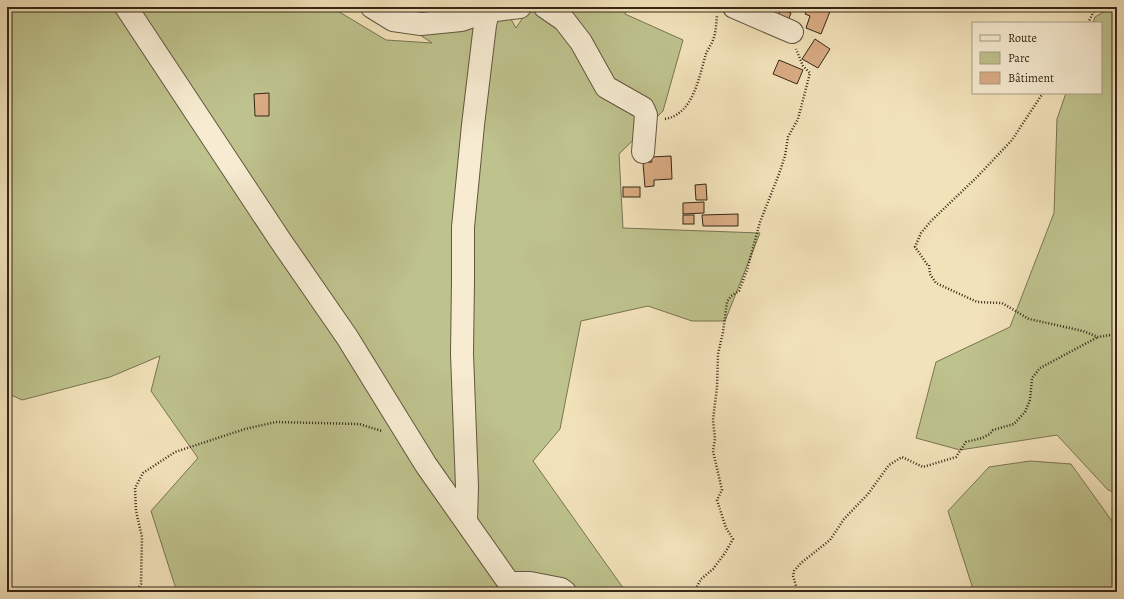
<svg xmlns="http://www.w3.org/2000/svg" width="1124" height="599" font-family="Alegreya,serif">
	<style>
		.green { fill: #bec28d; stroke: #797452 }
		.building { fill: #daac84; stroke: #342716 }
		.lines { fill: none; stroke-linecap: round; stroke-linejoin: round }
		.minor-casing { stroke: #64563f; stroke-width: 24 }
		.path { stroke: #342716; stroke-width: 2.5; stroke-dasharray: 1 2; stroke-linecap: butt }
		.minor { stroke: #f7ecd2; stroke-width: 22 }
	</style>
	<rect width="100%" height="100%" fill="#f2e2ba"/>
	<filter id="stains"><feTurbulence type="fractalNoise" baseFrequency=".005" numOctaves="4"/><feColorMatrix values="0 0 0 0 .2 0 0 0 0 .09 0 0 0 0 .02 0 0 0 .5 -.17"/></filter>
	<radialGradient id="worn" r=".72"><stop offset=".6" stop-color="#630" stop-opacity="0"/><stop offset="1" stop-color="#630" stop-opacity=".3"/></radialGradient>
	<g class="green">
		<path d="M7,7H331L386,40L432,43L378,7H504L516,28L530,7H627L625,14L683,40L663,111L619,154L623,228L760,233L725,321H692L648,306L581,321L560,429L533,461L626,592H177L151,511L198,458L151,391L160,356L110,377L22,400L7,393Z"/>
		<path d="M1112,7H1117V493L1108,490L1057,435L960,450L916,438L936,362L1010,327L1054,213L1057,119L1066,93H1101V23H1093L1095,17Z"/>
		<path d="M1030,461L1071,464L1117,528V592H974L948,511L989,467Z"/>
	</g>
	<g class="building">
		<path d="M808,7H825L831,9L821,34L806,28L810,16L805,14Z"/>
		<path d="M781,9L791,13L787,23L777,18Z"/>
		<path d="M815,39L830,49L818,68L802,59Z"/>
		<path d="M779,60L803,70L797,84L773,74Z"/>
		<path d="M269,93V116H255L254,94Z"/>
		<path d="M671,156L672,179L654,180V186L645,187L643,163L652,162L651,157Z"/>
		<path d="M706,184L707,200H696L695,185Z"/>
		<rect x="623" y="187" width="17" height="10"/>
		<path d="M704,202V213L683,214V203Z"/>
		<path d="M738,214V226H703L702,215Z"/>
		<rect x="683" y="215" width="11" height="9"/>
	</g>
	<g class="lines">
		<g class="minor-casing">
			<g id="minor">
				<path d="M126,7L280,240L347,337L426,465L509,583L514,592"/>
				<path d="M372,7L393,20L421,24L461,20L488,11L520,7"/>
				<path d="M545,7L564,20L581,42L606,87L643,108L646,115L643,152"/>
				<path d="M734,7L792,32"/>
				<path d="M466,521L467,487L462,354L463,280V227L473,125L485,25L489,7"/>
				<path d="M509,583H530L561,589L565,592"/>
			</g>
		</g>
		<g class="path">
			<path d="M1088,23L1096,7"/>
			<path d="M1043,93L1012,140L977,177L931,221L921,233L915,247L927,264L929,265L930,274L936,283L977,302L1002,303L1029,319L1083,331L1098,337L1117,334"/>
			<path d="M665,119C694,114 699,76 706,54C708,49 711,45 713,40C716,33 716,24 717,16"/>
			<path d="M136,592L141,584L142,537L136,511L135,488L143,473L175,452L245,429L276,422L359,424L382,431"/>
			<path d="M694,592L701,579L713,569L725,553L733,539L726,528L717,500L722,490L713,451L715,439L713,420L717,387L718,354L723,332L727,302L731,296L739,291L747,270L760,222L779,174L785,156L788,137L798,119L810,73L803,66L796,49"/>
			<path d="M771,592L783,589H797L793,576L794,571L801,563L830,540L844,519L868,494L889,465L902,457L923,467L956,457L966,442L982,438L990,434L993,430L1014,424L1025,412L1030,400L1032,378L1040,368L1098,337"/>
		</g>
		<use href="#minor" class="minor"/>
	</g>
	<rect width="1124" height="599" fill="none" stroke="#f2e2ba" stroke-width="24"/>
	<rect x="8" y="8" width="1108" height="583" fill="none" stroke="#342716" stroke-width="2"/>
	<rect x="12" y="12" width="1100" height="575" fill="none" stroke="#342716"/>
	<rect x="972" y="22" width="130" height="72" fill="#f7ecd2" stroke="#a99d87"/>
	<rect x="980" y="35" width="20" height="6" fill="#f7ecd2" stroke="#a99d87"/>
	<text x="1008" y="42" font-size="12" fill="#342716">Route</text>
	<rect x="980" y="52" width="20" height="12" fill="#bec28d" stroke="#a99d87"/>
	<text x="1008" y="62" font-size="12" fill="#342716">Parc</text>
	<rect x="980" y="72" width="20" height="12" fill="#daac84" stroke="#a99d87"/>
	<text x="1008" y="82" font-size="12" fill="#342716">Bâtiment</text>
	<rect width="100%" height="100%" filter="url(#stains)"/>
	<rect width="100%" height="100%" fill="url(#worn)"/>
</svg>
